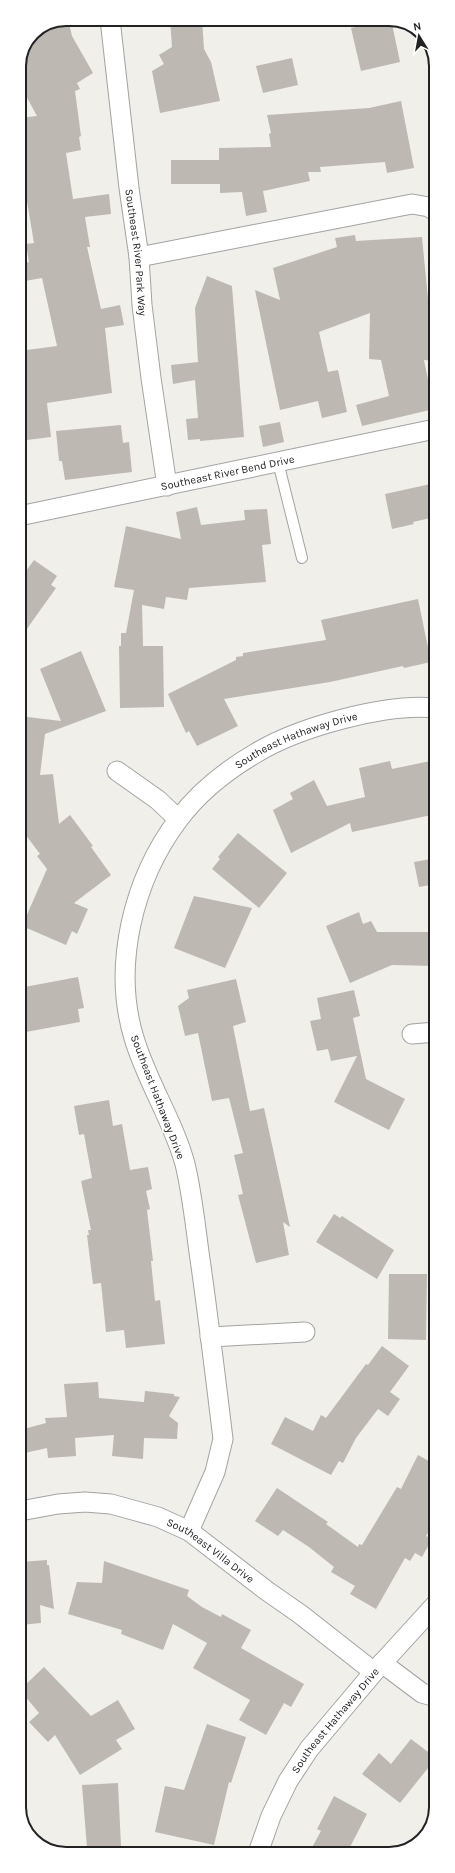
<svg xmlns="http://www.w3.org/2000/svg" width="455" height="1873" font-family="Karla,sans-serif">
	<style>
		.building { fill: #beb8b2 }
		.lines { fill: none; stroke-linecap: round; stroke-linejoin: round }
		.lane-casing { stroke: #a3a3a3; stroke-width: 12 }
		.street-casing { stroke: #a3a3a3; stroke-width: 21 }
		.lane { stroke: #fff; stroke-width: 10 }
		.street { stroke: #fff; stroke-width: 19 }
		.labels { text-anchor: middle; stroke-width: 4; stroke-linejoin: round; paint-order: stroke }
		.street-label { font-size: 11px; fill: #222; stroke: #fff }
		.rim { fill: none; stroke: #222; stroke-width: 2 }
	</style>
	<rect width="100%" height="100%" fill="#f1efe9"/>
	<g class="building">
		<path d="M68,19L72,36L93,73L77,83L80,89L75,91L81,136L79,137L81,150L66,153L73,199L109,194L111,214L85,217L90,247H87L101,309L120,305L124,325L105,328L112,393L47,403L51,437L19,441V351L57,346L42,278L19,282V264L29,262L26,244L34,243L19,154V118L37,116L19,83V66L33,33Z"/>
		<path d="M170,19H202L204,49L211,62L220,101L160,113L152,71L164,64L159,55L172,47Z"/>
		<path d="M391,19L400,62L361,71L351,28Z"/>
		<path d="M292,58L298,85L263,93L256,66Z"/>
		<path d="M401,101L414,168L387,173L385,162L320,167L321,172H308L310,181L263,191L267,212L246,216L242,192L220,193V184H171V160H219V148L271,147L269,134L271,133L267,115L369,108Z"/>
		<path d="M355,235L356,241L422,237L429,309L435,308V361L424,360L434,409L362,426L356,405L389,396L381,360L369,359L370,313L319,332L328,372L338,370L347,412L322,418L318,401L280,410L255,290L280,300L273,268L337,247L335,238Z"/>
		<path d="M207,276L232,286L244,437L200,441V439L188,440L186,419L198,418L195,380L173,384L171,365L198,362L195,308Z"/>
		<path d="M280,422L284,442L263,447L259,426Z"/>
		<path d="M121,425L123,443L129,442L132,472L65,480L62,461H59L56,431Z"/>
		<path d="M435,483V517L413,522L414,524L392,529L385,494Z"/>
		<path d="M197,507L201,525L245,520L244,510L267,509L271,544L262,545L266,582L189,588L187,600L166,597L164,609L142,605L143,646H163L164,707L120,708L119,646H121V633H126L134,590L114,587L126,526L181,539L176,512Z"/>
		<path d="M34,560L57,576L51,585L56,588L19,640V581Z"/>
		<path d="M418,599L431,662L404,668L403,666L330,682L224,699L238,726L197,746L189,731L186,733L168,694L236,660V657L243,656V653L326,640L321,620Z"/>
		<path d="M81,651L106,711L45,734L40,775L53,774L59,824L70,815L93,846L91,847L111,875L74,903L88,909L77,934L72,931L66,945L22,926L47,869L37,856L40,854L19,826V716L61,721L40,669Z"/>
		<path d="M435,760L436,814L352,832L350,823L291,853L273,810L293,799L290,793L314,780L327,806L365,797L359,768L390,761L392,769Z"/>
		<path d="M238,833L287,873L259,908L212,869L220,859L218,857Z"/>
		<path d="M436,858V884L419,887L414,862Z"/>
		<path d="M194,896L252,908L225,968L174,948Z"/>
		<path d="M359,912L363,924L371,921L377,932H436V966L392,965L350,983L326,926Z"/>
		<path d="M78,977L84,1008L78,1009L80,1022L26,1032L19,999V988Z"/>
		<path d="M236,979L246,1022L233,1026L250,1111L264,1108L290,1227L283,1222L289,1255L256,1263L238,1195L243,1194L234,1155L243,1153L229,1098L212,1101L198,1033L185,1036L178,1006L189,998L187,990Z"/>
		<path d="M354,990L360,1016L353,1018L366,1079L405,1099L389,1130L334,1102L357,1056L331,1061L328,1049L317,1051L310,1021L321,1019L317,998Z"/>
		<path d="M109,1100L113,1126L122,1124L130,1170L148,1167L152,1189L146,1191L150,1209L147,1210L153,1261H151L155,1301L160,1300L165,1344L126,1348L124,1330L106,1332L101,1283L93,1284L87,1235H89L88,1230H91L81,1181L92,1178L84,1134L79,1135L74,1106Z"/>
		<path d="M334,1214L340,1218L342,1216L394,1250L377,1279L316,1242Z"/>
		<path d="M389,1274H427L426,1340L388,1339Z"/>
		<path d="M382,1346L409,1366L390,1392L400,1399L388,1416L378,1409L356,1438L343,1463L339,1461L331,1475L271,1444L285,1417L313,1431L321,1415L326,1418L366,1364L368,1365Z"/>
		<path d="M98,1382L99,1398L144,1402L145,1391L174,1394V1396L180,1397L169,1416L178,1423L177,1439L144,1438L143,1459L112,1456L114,1435L75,1438L76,1456L48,1458L47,1448L20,1454V1430L46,1423L45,1418L67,1417L64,1384Z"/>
		<path d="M418,1455L436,1465V1520L426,1536L432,1539L422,1557L415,1553L410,1561L405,1558L376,1609L350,1594L355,1586L331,1572L334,1567L309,1547L283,1530L278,1536L255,1521L277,1488L328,1522L326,1524L358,1547L359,1544L362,1545L397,1487L401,1489Z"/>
		<path d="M47,1560V1565H49L54,1609L40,1605L41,1623L20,1625V1562Z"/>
		<path d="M104,1561L189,1590L187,1596L202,1607L221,1617L222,1614L251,1630L241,1648L304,1684L291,1707L284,1703L266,1735L239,1720L250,1700L193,1668L207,1643L173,1624L163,1650L121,1634L122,1630L68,1614L77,1582L102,1583Z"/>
		<path d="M44,1667L91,1716L118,1700L135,1729L116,1740L122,1749L80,1775L55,1735L48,1742L29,1722L39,1713L20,1690Z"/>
		<path d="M207,1724L246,1737L231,1783L229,1782L214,1845L155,1832L165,1786L184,1790Z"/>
		<path d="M411,1739L436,1758L400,1803L362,1774L379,1753L391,1764Z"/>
		<path d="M118,1783L121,1846L87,1848L82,1785Z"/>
		<path d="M334,1796L367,1814L347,1853H309L321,1831L317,1829Z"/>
	</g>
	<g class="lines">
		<g class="lane-casing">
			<path id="lane" d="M278,462L302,558"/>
		</g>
		<g class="street-casing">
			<g id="street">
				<path id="s1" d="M110,19L129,188L139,257L142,305L151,378L167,486"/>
				<path d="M139,257L412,204L429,207L435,211"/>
				<path id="s2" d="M19,516L435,429"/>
				<path d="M117,771L158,800L178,819"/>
				<path d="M412,1034L436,1032"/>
				<path d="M210,1337L305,1332"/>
				<path id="s3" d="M20,1511L58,1504L85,1502L111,1504L158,1517L189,1531L267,1591L300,1614L374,1672"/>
				<path id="s4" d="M189,1531L215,1472L223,1439C216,1381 209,1324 201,1266C196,1233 193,1197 185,1164C173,1120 147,1082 134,1038C112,966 133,880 178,820C198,793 227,770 256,753C299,727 386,703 435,708"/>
				<path d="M382,1663L422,1693L436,1697"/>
				<path id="s5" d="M258,1853L271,1816L288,1781L309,1749L374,1672L436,1604"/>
			</g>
		</g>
		<use href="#lane" class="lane"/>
		<use href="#street" class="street"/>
	</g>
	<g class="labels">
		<g class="street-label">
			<text dy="4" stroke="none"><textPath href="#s1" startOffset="235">Southeast River Park Way</textPath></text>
			<text dy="4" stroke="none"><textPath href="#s2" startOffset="213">Southeast River Bend Drive</textPath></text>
			<text dy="4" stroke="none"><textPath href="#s4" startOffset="888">Southeast Hathaway Drive</textPath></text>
			<text transform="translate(158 1097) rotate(69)" y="4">Southeast Hathaway Drive</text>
			<text dy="4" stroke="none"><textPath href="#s3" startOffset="203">Southeast Villa Drive</textPath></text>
			<text dy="4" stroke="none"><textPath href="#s5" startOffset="155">Southeast Hathaway Drive</textPath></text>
		</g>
	</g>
	<path d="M0 0H455V1873H0ZM66 26H389A40 40 0 0 1 429 66V1807A40 40 0 0 1 389 1847H66A40 40 0 0 1 26 1807V66A40 40 0 0 1 66 26Z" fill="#fff" fill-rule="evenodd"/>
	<path class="rim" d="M66 26H389A40 40 0 0 1 429 66V1807A40 40 0 0 1 389 1847H66A40 40 0 0 1 26 1807V66A40 40 0 0 1 66 26Z"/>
	<g transform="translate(419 36) rotate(349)" stroke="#ffffff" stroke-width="3" paint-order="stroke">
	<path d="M0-3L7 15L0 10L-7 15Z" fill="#222222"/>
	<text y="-6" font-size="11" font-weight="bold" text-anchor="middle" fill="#222222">N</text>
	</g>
</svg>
